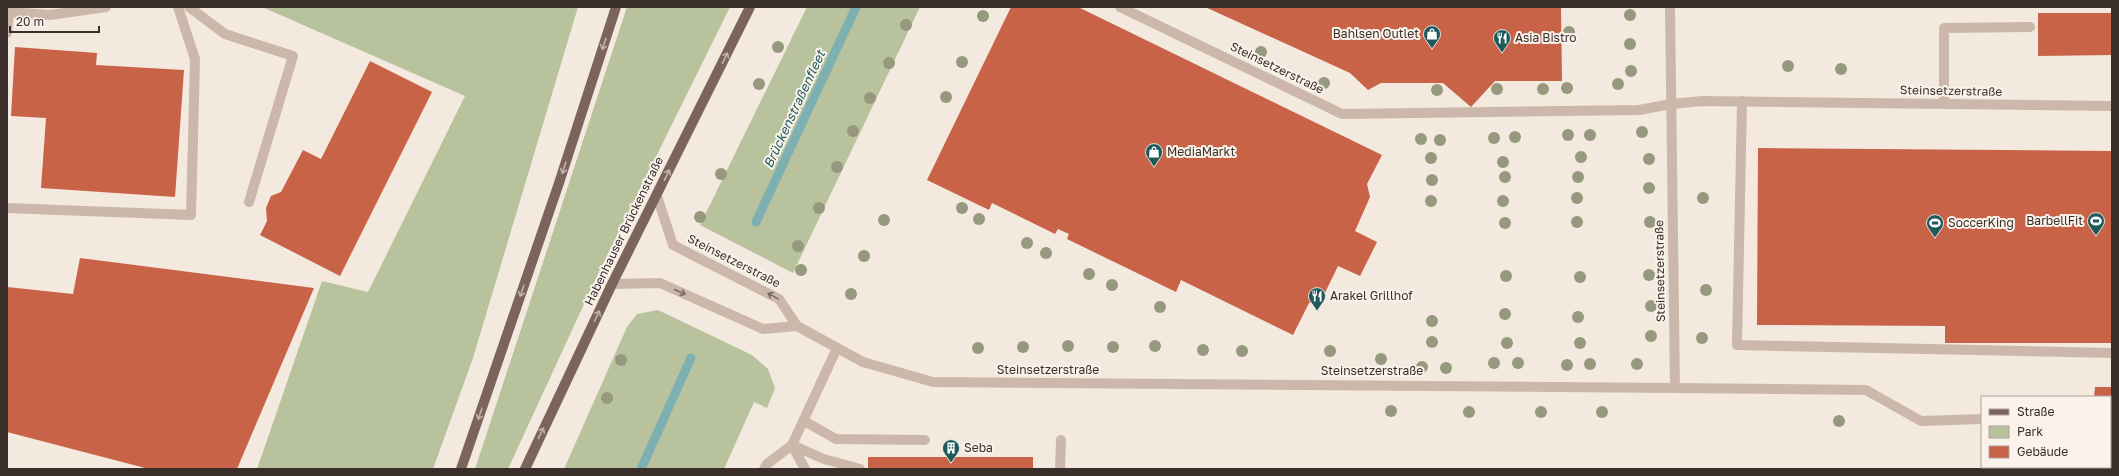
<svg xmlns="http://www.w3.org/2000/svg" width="2119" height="476" font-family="'Golos Text',sans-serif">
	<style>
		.green { fill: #b8c39e }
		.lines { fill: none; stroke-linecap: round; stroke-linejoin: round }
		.stream { stroke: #7db0b1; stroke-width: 9 }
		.building { fill: #c86348 }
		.lane { stroke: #ccb8aa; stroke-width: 10 }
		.street { stroke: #ccb8aa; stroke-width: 10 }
		.primary { stroke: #7b645b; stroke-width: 10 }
		.tree { fill: #96997d }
		.oneway { stroke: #c1b3aa }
		.oneway2 { stroke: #7b6c64 }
		.labels { text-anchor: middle; stroke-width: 4; stroke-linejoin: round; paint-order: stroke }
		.poi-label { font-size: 12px; fill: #392e2a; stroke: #faf3eb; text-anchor: start }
		.street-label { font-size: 12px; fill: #392e2a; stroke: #faf3eb }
		.water-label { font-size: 13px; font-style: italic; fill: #1e5a5c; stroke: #faf3eb }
	</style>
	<rect width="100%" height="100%" fill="#f3e9df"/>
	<g class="green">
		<path d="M262,7H578L473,358L433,469H257L322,281L368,292L465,96Z"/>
		<path d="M627,7H730L597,276L508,469H475Z"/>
		<path d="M807,7H920L793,273L700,225Z"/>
		<path d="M658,310L752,355L768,369L775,388L767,408L754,402L724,469H564L627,327L637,314Z"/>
	</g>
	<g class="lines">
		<g class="stream">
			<path d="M756,222L856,7"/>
			<path d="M641,469L691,358"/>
		</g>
	</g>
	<g class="building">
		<path d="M1011,7H1078L1382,155L1367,184L1370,197L1355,231L1377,242L1360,276L1338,266L1322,299L1309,303L1293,335L1181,280L1176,292L1067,239L1069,234L1058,229L1055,234L992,203L989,210L927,180Z"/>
		<path d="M1205,7H1561L1562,81H1495L1471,107L1443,83H1381L1368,90L1350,73Z"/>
		<path d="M2038,13H2112V55L2038,56Z"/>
		<path d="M15,47L97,53L96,65L184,70L175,197L41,188L46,118L11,116Z"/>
		<path d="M370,61L432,92L340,276L260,235L267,221L266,208L271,196L281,192L303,150L321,159Z"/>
		<path d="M1758,148L2112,151V343H1945V326L1757,325Z"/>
		<path d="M80,258L314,288L237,469H149L7,432V287L73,294Z"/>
		<path d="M2095,387H2112V469H1984L1985,467H2110V397H2094Z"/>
		<rect x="868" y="457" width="165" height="12"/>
	</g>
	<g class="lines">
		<g class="lane">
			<path d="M189,7L225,34L293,56L249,202"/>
			<path d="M1120,7L1342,114L1639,110L1671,104"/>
			<path d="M7,33L9,12"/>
			<path d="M1742,101L1737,345L2112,353"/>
			<path d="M1944,104V28L2030,27"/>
			<path d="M7,208L191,215L195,59L178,7"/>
			<path d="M1675,388L1866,390L1921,421L1982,419"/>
			<path d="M804,421L836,439L925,440"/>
			<path d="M792,445L824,459L860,469"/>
			<path d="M792,445L805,469"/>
			<path d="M764,469L767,464L792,445L837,348"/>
			<path d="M1060,469L1061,440"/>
		</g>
		<g class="street">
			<path d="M7,12L50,15L106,7"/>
			<path d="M1671,104L1702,101L2112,106"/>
			<path d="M657,196L673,245L779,299L797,326L863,362L933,382L1675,388L1670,7"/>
			<path d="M612,284L660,283L763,329L797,326"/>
		</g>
		<g class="primary">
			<path d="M461,469L559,183L616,7"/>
			<path d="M525,469L612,284L750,7"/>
		</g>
	</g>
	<g class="tree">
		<circle cx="1630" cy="15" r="6"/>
		<circle cx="983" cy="16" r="6"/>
		<circle cx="906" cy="25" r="6"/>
		<circle cx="1569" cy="32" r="6"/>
		<circle cx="1630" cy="44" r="6"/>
		<circle cx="778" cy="47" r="6"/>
		<circle cx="1261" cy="52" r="6"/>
		<circle cx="962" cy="62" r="6"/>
		<circle cx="889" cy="63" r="6"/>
		<circle cx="1788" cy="66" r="6"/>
		<circle cx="1841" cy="69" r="6"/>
		<circle cx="1631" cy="71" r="6"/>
		<circle cx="1324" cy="83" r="6"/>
		<circle cx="759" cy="84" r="6"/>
		<circle cx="1618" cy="84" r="6"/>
		<circle cx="1567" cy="88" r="6"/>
		<circle cx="1497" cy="89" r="6"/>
		<circle cx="1543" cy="89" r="6"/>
		<circle cx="1437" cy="90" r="6"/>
		<circle cx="946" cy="97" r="6"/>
		<circle cx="870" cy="98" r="6"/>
		<circle cx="853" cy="131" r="6"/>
		<circle cx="1642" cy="132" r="6"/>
		<circle cx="1568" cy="135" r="6"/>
		<circle cx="1590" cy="135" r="6"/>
		<circle cx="1515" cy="137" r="6"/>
		<circle cx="1494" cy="138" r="6"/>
		<circle cx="1421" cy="139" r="6"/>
		<circle cx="1440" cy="140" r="6"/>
		<circle cx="1581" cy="157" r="6"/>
		<circle cx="1431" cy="158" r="6"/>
		<circle cx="1649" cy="159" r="6"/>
		<circle cx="1503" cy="162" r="6"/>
		<circle cx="837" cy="167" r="6"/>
		<circle cx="721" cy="174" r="6"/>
		<circle cx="1505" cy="177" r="6"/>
		<circle cx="1578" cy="177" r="6"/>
		<circle cx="1432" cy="180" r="6"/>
		<circle cx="1649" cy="188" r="6"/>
		<circle cx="1577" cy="198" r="6"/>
		<circle cx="1703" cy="198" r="6"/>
		<circle cx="1431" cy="201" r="6"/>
		<circle cx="1503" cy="201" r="6"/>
		<circle cx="819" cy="208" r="6"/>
		<circle cx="962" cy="208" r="6"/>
		<circle cx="700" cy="217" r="6"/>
		<circle cx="979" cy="219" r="6"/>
		<circle cx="884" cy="220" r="6"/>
		<circle cx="1577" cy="222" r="6"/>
		<circle cx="1650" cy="222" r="6"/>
		<circle cx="1505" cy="223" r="6"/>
		<circle cx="1027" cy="243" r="6"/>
		<circle cx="798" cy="246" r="6"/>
		<circle cx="1046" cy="253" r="6"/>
		<circle cx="864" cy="256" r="6"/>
		<circle cx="801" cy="270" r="6"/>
		<circle cx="1089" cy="274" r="6"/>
		<circle cx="1649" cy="275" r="6"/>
		<circle cx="1506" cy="276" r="6"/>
		<circle cx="1580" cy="277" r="6"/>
		<circle cx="1112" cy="285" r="6"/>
		<circle cx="1706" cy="290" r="6"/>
		<circle cx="851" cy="294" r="6"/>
		<circle cx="1651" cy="306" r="6"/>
		<circle cx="1160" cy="307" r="6"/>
		<circle cx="1505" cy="314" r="6"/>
		<circle cx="1578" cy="317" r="6"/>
		<circle cx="1432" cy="321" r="6"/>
		<circle cx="1651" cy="336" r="6"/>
		<circle cx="1702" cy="338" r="6"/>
		<circle cx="1432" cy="342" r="6"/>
		<circle cx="1507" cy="343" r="6"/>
		<circle cx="1580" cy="343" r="6"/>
		<circle cx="1068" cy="346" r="6"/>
		<circle cx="1155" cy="346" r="6"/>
		<circle cx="1023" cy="347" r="6"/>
		<circle cx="1113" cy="347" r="6"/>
		<circle cx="978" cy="348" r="6"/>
		<circle cx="1203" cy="350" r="6"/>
		<circle cx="1242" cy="351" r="6"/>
		<circle cx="1330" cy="351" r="6"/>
		<circle cx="1381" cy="359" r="6"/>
		<circle cx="621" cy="360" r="6"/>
		<circle cx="1494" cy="363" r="6"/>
		<circle cx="1518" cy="363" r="6"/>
		<circle cx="1590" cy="364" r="6"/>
		<circle cx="1637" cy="364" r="6"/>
		<circle cx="1567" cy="365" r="6"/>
		<circle cx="1422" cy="367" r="6"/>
		<circle cx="1446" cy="368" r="6"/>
		<circle cx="607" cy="398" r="6"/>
		<circle cx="1391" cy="411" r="6"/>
		<circle cx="1469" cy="412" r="6"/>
		<circle cx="1541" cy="412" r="6"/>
		<circle cx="1602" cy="412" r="6"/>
		<circle cx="1839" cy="421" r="6"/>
	</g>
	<defs><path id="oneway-shaft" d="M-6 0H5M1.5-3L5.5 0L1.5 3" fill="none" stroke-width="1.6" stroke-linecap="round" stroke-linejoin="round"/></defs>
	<g class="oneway">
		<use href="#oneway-shaft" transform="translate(604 44) rotate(108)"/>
		<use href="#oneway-shaft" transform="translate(725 58) rotate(-64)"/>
		<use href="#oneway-shaft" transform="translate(564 168) rotate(108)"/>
		<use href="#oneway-shaft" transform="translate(667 175) rotate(-64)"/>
		<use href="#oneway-shaft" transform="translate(522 291) rotate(109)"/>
		<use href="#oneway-shaft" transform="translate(597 316) rotate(-64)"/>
		<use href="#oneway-shaft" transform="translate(480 414) rotate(109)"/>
		<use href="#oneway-shaft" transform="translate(541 433) rotate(-65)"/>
	</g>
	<g class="oneway2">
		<use href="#oneway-shaft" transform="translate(680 292) rotate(24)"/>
		<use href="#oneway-shaft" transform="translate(773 296) rotate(-151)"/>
	</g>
	<defs>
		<g id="shop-pin" transform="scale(0.9)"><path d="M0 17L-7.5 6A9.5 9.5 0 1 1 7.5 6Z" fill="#1e5a5c" stroke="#faf3eb"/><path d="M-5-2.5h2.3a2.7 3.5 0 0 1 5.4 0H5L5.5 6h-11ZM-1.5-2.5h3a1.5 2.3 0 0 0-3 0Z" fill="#fff"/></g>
		<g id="restaurant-pin" transform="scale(0.9)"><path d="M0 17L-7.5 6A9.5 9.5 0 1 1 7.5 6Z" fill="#1e5a5c" stroke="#faf3eb"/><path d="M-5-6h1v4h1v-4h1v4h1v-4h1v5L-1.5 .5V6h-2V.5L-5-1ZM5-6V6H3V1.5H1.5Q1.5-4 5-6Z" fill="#fff"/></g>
		<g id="stadium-pin" transform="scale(0.9)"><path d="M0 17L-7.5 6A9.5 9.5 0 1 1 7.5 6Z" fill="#1e5a5c" stroke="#faf3eb"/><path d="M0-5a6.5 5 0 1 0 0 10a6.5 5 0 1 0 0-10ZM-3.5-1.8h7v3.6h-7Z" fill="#fff"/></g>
		<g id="building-pin" transform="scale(0.9)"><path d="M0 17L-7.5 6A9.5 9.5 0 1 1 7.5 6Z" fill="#1e5a5c" stroke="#faf3eb"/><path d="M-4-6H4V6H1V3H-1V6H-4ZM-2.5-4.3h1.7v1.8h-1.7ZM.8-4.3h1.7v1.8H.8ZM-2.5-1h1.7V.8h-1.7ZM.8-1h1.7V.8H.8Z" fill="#fff"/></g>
	</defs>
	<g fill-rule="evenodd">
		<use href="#shop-pin" x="1432" y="34"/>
		<use href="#restaurant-pin" x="1502" y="38"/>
		<use href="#shop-pin" x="1154" y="152"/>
		<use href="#stadium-pin" x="2096" y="221"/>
		<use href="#stadium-pin" x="1935" y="223"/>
		<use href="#restaurant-pin" x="1317" y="296"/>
		<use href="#building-pin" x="951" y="448"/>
	</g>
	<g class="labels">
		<g class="poi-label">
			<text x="1419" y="38" text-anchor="end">Bahlsen Outlet</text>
			<text x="1515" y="42">Asia Bistro</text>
			<text x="1167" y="156">MediaMarkt</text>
			<text x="2083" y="225" text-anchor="end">BarbellFit</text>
			<text x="1948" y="227">SoccerKing</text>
			<text x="1330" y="300">Arakel Grillhof</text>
			<text x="964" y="452">Seba</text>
		</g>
		<g class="street-label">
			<text transform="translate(1277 68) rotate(26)" y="4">Steinsetzerstraße</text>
			<text transform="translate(1951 91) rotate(1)" y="4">Steinsetzerstraße</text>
			<text transform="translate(624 231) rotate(-64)" y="4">Habenhauser Brückenstraße</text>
			<text transform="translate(734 261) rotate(27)" y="4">Steinsetzerstraße</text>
			<text transform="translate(1660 271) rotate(-91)" y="4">Steinsetzerstraße</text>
			<text x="1048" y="374">Steinsetzerstraße</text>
			<text x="1372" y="375">Steinsetzerstraße</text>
		</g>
		<g class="water-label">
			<text transform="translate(794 109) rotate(-65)" y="5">Brückenstraßenfleet</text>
		</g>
	</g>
	<rect width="2119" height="476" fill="none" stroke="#392e2a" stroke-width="16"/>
	<rect x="1981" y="396" width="130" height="72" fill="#faf3eb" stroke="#ada49e"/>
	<rect x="1989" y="409" width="20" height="6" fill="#7b645b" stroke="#ada49e"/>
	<text x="2017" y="416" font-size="12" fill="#392e2a">Straße</text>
	<rect x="1989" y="426" width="20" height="12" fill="#b8c39e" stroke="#ada49e"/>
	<text x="2017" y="436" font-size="12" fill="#392e2a">Park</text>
	<rect x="1989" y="446" width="20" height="12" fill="#c86348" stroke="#ada49e"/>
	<text x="2017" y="456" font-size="12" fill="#392e2a">Gebäude</text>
	<path d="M10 26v6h89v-6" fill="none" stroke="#392e2a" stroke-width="2"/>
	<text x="16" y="26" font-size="12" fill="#392e2a" stroke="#faf3eb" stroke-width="3" paint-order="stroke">20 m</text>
</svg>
